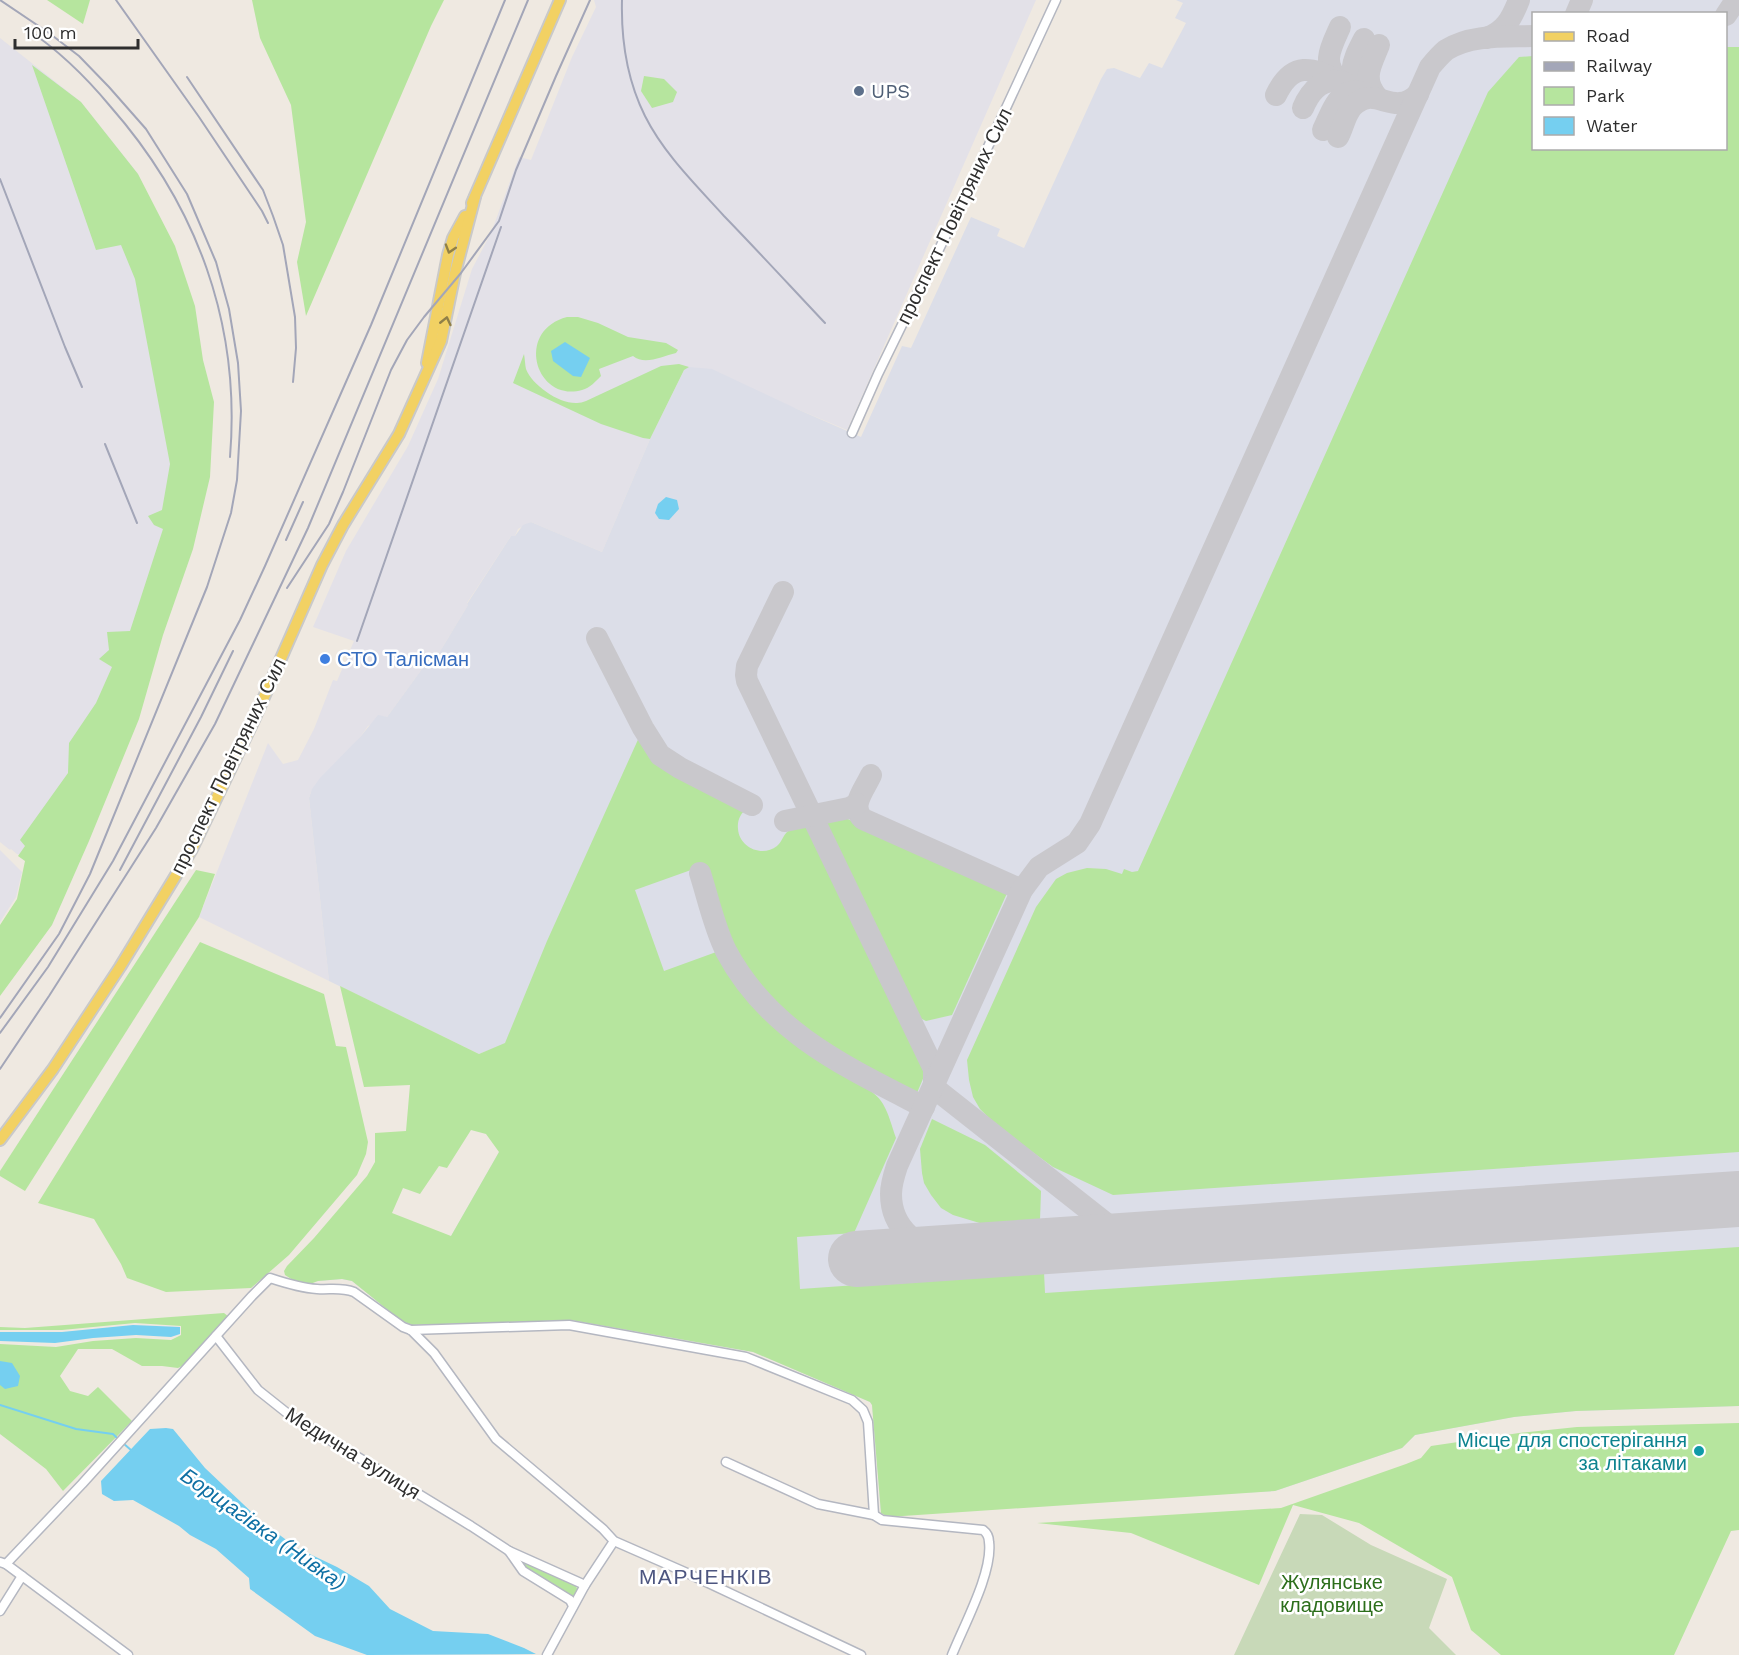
<svg xmlns="http://www.w3.org/2000/svg" width="1739" height="1655" font-family="'Work Sans',sans-serif">
	<style>
		.industrial { fill: #e3e1e8 }
		.airport { fill: #dcdee8; fill-rule: evenodd }
		.green { fill: #b6e59e; fill-rule: evenodd }
		.cemetery { fill: #c8d9b8 }
		.water { fill: #75cff0 }
		.lines { fill: none; stroke-linecap: round; stroke-linejoin: round }
		.stream { stroke: #75cff0; stroke-width: 2 }
		.taxiway { stroke: #c9c8cc; stroke-width: 22 }
		.runway { stroke: #c9c8cc; stroke-width: 56 }
		.minor-casing { stroke: #b4b7c1; stroke-width: 11 }
		.major-casing { stroke: #c9c9c9; stroke-width: 14 }
		.minor { stroke: #fff; stroke-width: 8 }
		.major { stroke: #f2d163; stroke-width: 10 }
		.rail { stroke: #a3a6b8; stroke-width: 2 }
		.oneway { stroke: #908048 }
		.service-dot { fill: #5c6f8a; stroke: #fff; stroke-width: 2 }
		.shop-dot { fill: #3f7fe0; stroke: #fff; stroke-width: 2 }
		.culture-dot { fill: #0f9aa8; stroke: #fff; stroke-width: 2 }
		.labels { text-anchor: middle; stroke-width: 5; stroke-linejoin: round; paint-order: stroke }
		.service-label { font-size: 20px; fill: #4e5e75; stroke: #fff; text-anchor: start }
		.street-label { font-size: 20px; fill: #2e2e2e; stroke: #fff }
		.shop-label { font-size: 20px; fill: #366cbe; stroke: #fff; text-anchor: start }
		.culture-label { font-size: 20px; fill: #0d838f; stroke: #fff; text-anchor: end }
		.park-label { font-size: 20px; fill: #2c6e1b; stroke: #fff }
		.water-label { font-size: 21px; font-style: italic; fill: #0d6fa3; stroke: #fff }
		.neighbourhood-label { font-size: 21px; letter-spacing: 1.5px; fill: #4d5680; stroke: #fff }
	</style>
	<rect width="100%" height="100%" fill="#efe9e1"/>
	<g class="industrial">
		<path d="M594,0H1036L847,430L797,409L684,370L650,439L602,552L531,522L518,529L515,536H511L467,603L468,605L436,658L427,662L387,717L368,726L361,736L311,792L309,798L329,981L199,917L268,743L283,764L298,760L314,729L333,680L337,681L354,641L313,627L346,551L408,446L438,379L472,269L491,233L519,157L531,160L572,57L596,7Z"/>
		<path d="M0,38L81,102L138,174L195,433L159,589L27,857L17,854L11,849L10,850L0,842Z"/>
		<path d="M0,850L22,872L16,897L0,922Z"/>
	</g>
	<path class="airport" d="M1176,0H1739V1406L1576,1411L1514,1417L1415,1435L1402,1448L1275,1491L881,1513L872,1405L870,1402L753,1352L571,1320L411,1325L399,1319L352,1281L342,1279L318,1281L446,1245L499,1152L505,1044L479,1054L329,981L309,798L312,789L320,778L361,736L378,715L387,717L427,662L436,658L468,605L467,604L511,536H515L523,525L531,522L602,552L650,439L684,370L689,367L712,369L797,409L861,437L902,346L911,348L971,217L1000,229L997,236L1024,248L1101,79L1107,69L1114,68L1140,78L1149,63L1162,68L1186,23L1175,18L1183,3ZM1534,14H1726V148H1534Z"/>
	<g class="green">
		<path d="M47,0H90L83,24Z"/>
		<path d="M252,0H444L431,26L306,316L297,262L306,222L291,105L260,38Z"/>
		<path d="M1726,47H1739V1152L1113,1195L1053,1167L998,1127L980,1109L973,1097L969,1080L967,1060L1036,907L1056,879L1067,873L1087,868L1106,869L1122,874L1124,869L1132,872L1138,871L1488,92L1519,57L1533,56L1534,148H1726Z"/>
		<path d="M32,65L81,102L138,174L175,246L195,306L203,360L214,402L210,477L193,549L163,635L139,719L89,841L52,925L0,996V925L17,899L25,861L18,856L25,846L20,840L68,773L69,743L96,703L112,667L99,659L109,650L107,632L130,631L163,529L154,525L148,516L162,510L170,464L135,279L121,245L96,250Z"/>
		<path d="M644,76L664,79L677,92L673,102L652,108L641,91Z"/>
		<path d="M567,317H578L598,323L628,337L666,343L678,350L676,353C662,356 645,366 633,356L599,369L601,376C596,381 590,388 582,390C536,403 514,331 567,317Z"/>
		<path d="M524,354C525,359 525,365 526,369C532,385 559,404 577,403C580,403 583,402 586,401L661,366L679,364L689,367L684,370L650,439L643,438L601,424L513,383Z"/>
		<path d="M641,733L657,758L678,772L747,808C741,813 737,820 738,829C739,847 762,858 777,846C782,842 783,835 788,831C792,827 800,826 805,824L925,1074L917,1093C892,1081 866,1071 842,1057C793,1028 748,985 726,931C718,909 712,887 705,865L635,890L664,971L719,951C736,981 755,1009 781,1032C798,1046 816,1058 834,1069C848,1078 875,1089 883,1104C889,1114 892,1127 896,1138L854,1233L797,1237L800,1289L1044,1272L1045,1293L1739,1247V1406L1576,1411L1514,1417L1415,1435L1402,1448L1275,1491L888,1517L881,1513L872,1405L870,1402L753,1352L571,1320L411,1325L399,1319L352,1281L342,1279L318,1281L310,1284L296,1282L285,1275L284,1271L287,1266L314,1238L367,1176L375,1162V1133L406,1131L410,1085L364,1087L340,986L479,1054L505,1043L547,941ZM471,1130L486,1134L499,1152L451,1236L392,1213L403,1188L420,1194L439,1166L447,1168Z"/>
		<path d="M841,816L1008,891L952,1015L926,1021L918,1017L823,820Z"/>
		<path d="M196,870L215,874L199,917L25,1191L0,1176V1171Z"/>
		<path d="M200,942L324,994L336,1046L346,1047L368,1142L366,1154L357,1175L289,1255L251,1288L166,1292L127,1278L121,1264L94,1219L38,1203Z"/>
		<path d="M932,1119L985,1145L1041,1191L1040,1220L983,1224L953,1215L941,1208L931,1195L924,1183L922,1173L920,1149Z"/>
		<path d="M224,1313L229,1317L186,1364L178,1368L162,1366H142L112,1349H78L60,1376L70,1391L88,1396L98,1387L132,1421L63,1491L46,1469L0,1434V1344L56,1347L93,1341L136,1338L171,1340L181,1335V1326L135,1323L62,1330H0V1327L25,1328Z"/>
		<path d="M1739,1423V1530L1731,1531L1674,1655H1501L1471,1630L1452,1577L1359,1523L1293,1505L1259,1585L1131,1533L1037,1523L1281,1508L1406,1464L1421,1458L1431,1446L1519,1433L1577,1427Z"/>
		<path d="M517,1556L575,1584L578,1591L575,1595L570,1596L524,1570Z"/>
	</g>
	<path class="cemetery" d="M1300,1514L1322,1515L1371,1545L1447,1579L1429,1628L1456,1655H1234Z"/>
	<g class="water">
		<path d="M565,342L590,358L581,377L573,376L553,361L551,351Z"/>
		<path d="M666,497L677,500L679,509L669,520L659,519L655,513L658,504Z"/>
		<path d="M133,1325L180,1327V1334L171,1337L136,1335L93,1338L55,1343L0,1341V1332H62Z"/>
		<path d="M0,1361L12,1363L20,1376L18,1386L5,1389L0,1385Z"/>
		<path d="M166,1428L173,1429L205,1468L261,1521L297,1548L337,1567L369,1586L390,1609L433,1631L488,1634L524,1648L536,1654L367,1655L315,1636L250,1589L249,1578L216,1549L190,1535L179,1526L133,1500L114,1501L102,1494L101,1481L150,1429Z"/>
	</g>
	<g class="lines">
		<g class="stream">
			<path d="M0,1405L76,1429L113,1434L118,1439"/>
			<path d="M123,1443L132,1451"/>
		</g>
		<g class="taxiway">
			<path d="M1576,14L1582,0"/>
			<path d="M1726,15L1736,0"/>
			<path d="M1340,27C1331,47 1320,65 1341,81"/>
			<path d="M1486,38C1505,32 1512,18 1519,0"/>
			<path d="M1364,39C1354,59 1344,75 1365,92"/>
			<path d="M1276,95C1293,60 1311,68 1341,81"/>
			<path d="M1378,98C1361,79 1371,65 1379,45"/>
			<path d="M1303,108C1310,91 1324,75 1345,83"/>
			<path d="M1323,130C1333,110 1339,83 1368,94"/>
			<path d="M1338,137C1343,128 1345,115 1352,107C1376,82 1391,119 1418,94"/>
			<path d="M783,592L747,666L746,675L747,681L934,1069V1083"/>
			<path d="M597,638L643,728L660,755L680,768L752,805"/>
			<path d="M871,775C865,789 849,806 863,819L1022,890"/>
			<path d="M785,821L849,808L857,804"/>
			<path d="M700,873C708,898 714,927 726,951C769,1032 846,1067 924,1107"/>
			<path d="M933,1087L1127,1240"/>
			<path d="M950,1252C918,1250 891,1228 891,1194C891,1185 894,1175 897,1166L1022,890L1039,867L1077,843L1090,824L1430,67C1435,61 1440,55 1446,50C1471,34 1505,37 1534,36"/>
		</g>
		<path class="runway" d="M856,1259L1739,1199"/>
		<g class="minor-casing">
			<g id="minor">
				<path d="M852,433L878,374L968,190L1056,0"/>
				<path d="M411,1330L569,1325L746,1357L852,1400L863,1410L868,1422L874,1515"/>
				<path d="M216,1336L258,1390L292,1417L471,1526L509,1551L585,1585"/>
				<path d="M726,1462L818,1504L874,1515L882,1520L983,1530C987,1533 989,1536 989,1542C993,1572 964,1625 952,1655"/>
				<path d="M509,1551L523,1571L570,1600L573,1606"/>
				<path d="M0,1562L6,1564L128,1655"/>
				<path d="M6,1564L82,1484L252,1296L270,1278C285,1283 301,1288 317,1289C330,1290 341,1287 354,1292L403,1327L411,1330L434,1353L496,1439L603,1529L614,1541L687,1573L861,1655"/>
				<path d="M0,1611L22,1576"/>
				<path d="M547,1655L585,1585L614,1541"/>
			</g>
		</g>
		<g class="major-casing">
			<g id="major">
				<path d="M472,203L560,0"/>
				<path d="M427,363L448,255L453,238L465,216"/>
				<path d="M0,1140L53,1069L120,967L192,849L254,720L322,565L343,525L399,434L441,341L455,273L475,197"/>
			</g>
		</g>
		<use href="#minor" class="minor"/>
		<use href="#major" class="major"/>
		<g class="rail">
			<path d="M116,0L199,117L262,211L268,223"/>
			<path d="M622,0C621,39 627,80 645,116C664,154 696,185 724,216C758,251 791,287 825,323"/>
			<path d="M27,29C58,50 86,77 110,106C197,205 241,324 230,457"/>
			<path d="M187,77L263,190L273,216L283,245L295,317L296,348L293,382"/>
			<path d="M0,179L65,347L82,387"/>
			<path d="M105,444L137,523"/>
			<path d="M286,540L303,502"/>
			<path d="M287,588L329,524L343,492L391,370L407,340L424,317L461,273L499,221L516,170L556,76L590,0"/>
			<path d="M357,641L501,227"/>
			<path d="M120,870L201,717L233,651"/>
			<path d="M0,1018L59,934L90,874L207,587L231,513L237,480L241,411L238,363L229,309L216,262L187,194L146,129L109,87L79,56L49,33L0,0"/>
			<path d="M0,1033L48,967L113,861L240,620L265,566L371,325L505,0"/>
			<path d="M0,1069L49,996L156,828L215,724L308,528L528,0"/>
		</g>
	</g>
	<defs><path id="oneway-chevron" d="M-2-3.5L2.5 0L-2 3.5" fill="none" stroke-width="1.6" stroke-linecap="round" stroke-linejoin="round" transform="scale(1.5)"/></defs>
	<g class="oneway">
		<use href="#oneway-chevron" transform="translate(450 249) rotate(107)"/>
		<use href="#oneway-chevron" transform="translate(446 321) rotate(-77)"/>
	</g>
	<circle class="service-dot" cx="859" cy="91" r="6"/>
	<circle class="shop-dot" cx="325" cy="659" r="6"/>
	<circle class="culture-dot" cx="1699" cy="1451" r="6"/>
	<g class="labels">
		<g class="service-label">
			<text x="871" y="98">UPS</text>
		</g>
		<g class="street-label">
			<text transform="translate(954 216) rotate(-64)" y="7">проспект Повітряних Сил</text>
			<text transform="translate(228 766) rotate(-64)" y="7">проспект Повітряних Сил</text>
			<text transform="translate(353 1453) rotate(32)" y="7">Медична вулиця</text>
		</g>
		<g class="shop-label">
			<text x="337" y="666">СТО Талісман</text>
		</g>
		<g class="culture-label">
			<text x="1687" y="1447">Місце для спостерігання<tspan x="1687" dy="23">за літаками</tspan></text>
		</g>
		<g class="park-label">
			<text x="1332" y="1589">Жулянське<tspan x="1332" dy="23">кладовище</tspan></text>
		</g>
		<g class="water-label">
			<text transform="translate(263 1529) rotate(35)" y="7">Борщагівка (Нивка)</text>
		</g>
		<g class="neighbourhood-label">
			<text x="706" y="1584">МАРЧЕНКІВ</text>
		</g>
	</g>
	<rect x="1532" y="12" width="195" height="138" fill="#ffffff" stroke="#ababab" stroke-width="1.5"/>
	<rect x="1544" y="32" width="30" height="9" fill="#f2d163" stroke="#ababab" stroke-width="1.5"/>
	<text x="1586" y="42" font-size="18" fill="#2e2e2e">Road</text>
	<rect x="1544" y="62" width="30" height="9" fill="#a3a6b8" stroke="#ababab" stroke-width="1.5"/>
	<text x="1586" y="72" font-size="18" fill="#2e2e2e">Railway</text>
	<rect x="1544" y="87" width="30" height="18" fill="#b6e59e" stroke="#ababab" stroke-width="1.5"/>
	<text x="1586" y="102" font-size="18" fill="#2e2e2e">Park</text>
	<rect x="1544" y="117" width="30" height="18" fill="#75cff0" stroke="#ababab" stroke-width="1.5"/>
	<text x="1586" y="132" font-size="18" fill="#2e2e2e">Water</text>
	<path d="M15 39v9h123v-9" fill="none" stroke="#2e2e2e" stroke-width="3"/>
	<text x="24" y="39" font-size="18" fill="#2e2e2e" stroke="#ffffff" stroke-width="4.5" paint-order="stroke">100 m</text>
</svg>
